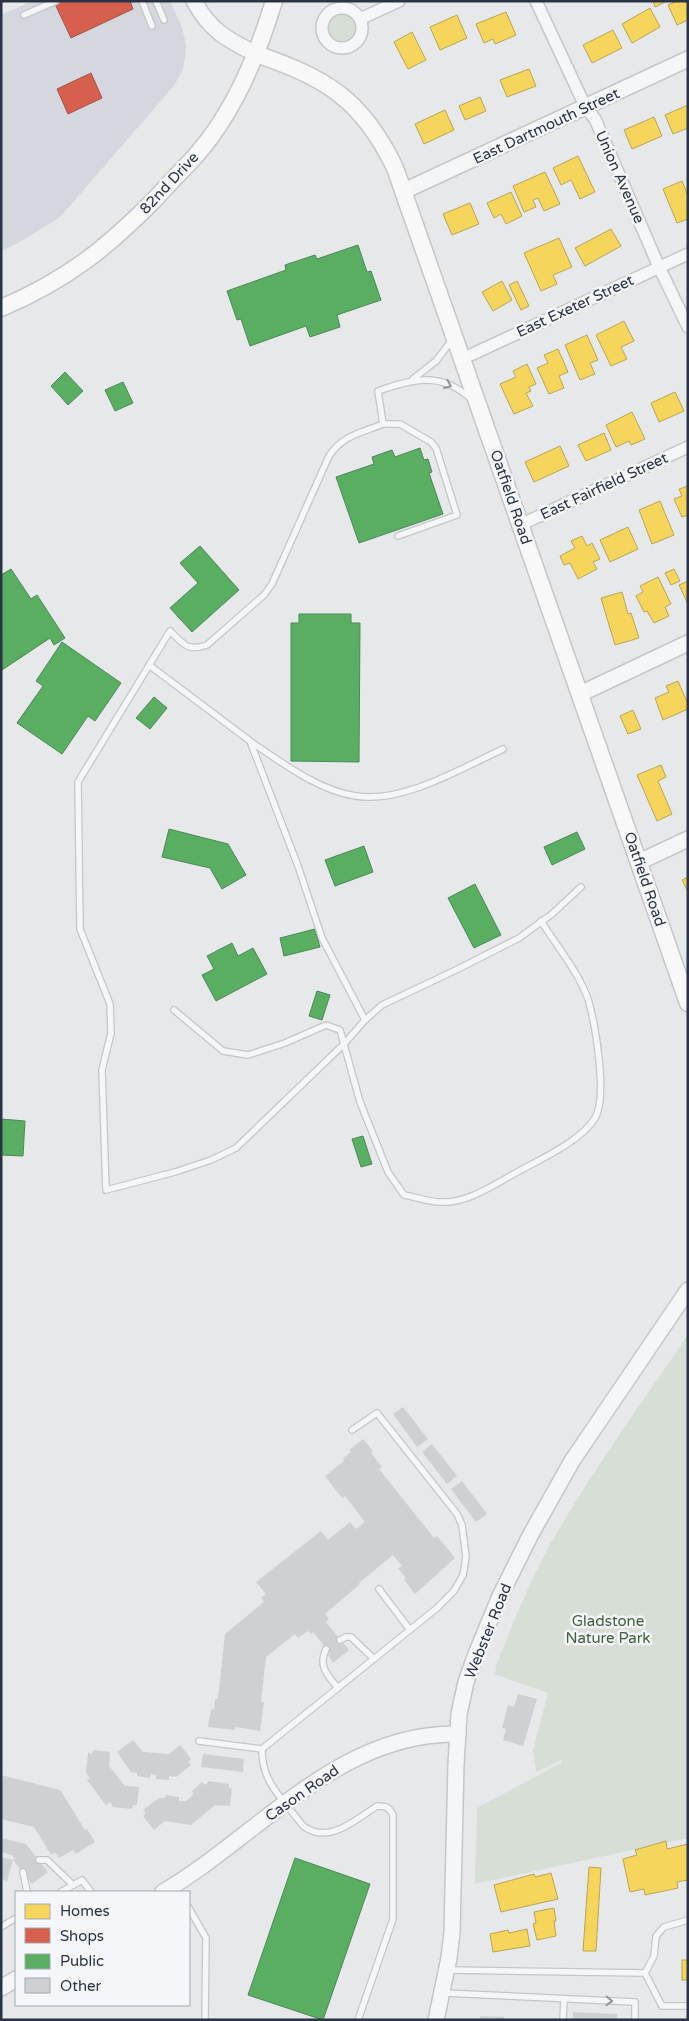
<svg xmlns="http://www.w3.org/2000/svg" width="689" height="2021" font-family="'Varela Round',sans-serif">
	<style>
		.built { fill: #d4d7dd }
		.green { fill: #d6ded6 }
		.homes { fill: #f6d55c; stroke: #b9a555 }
		.shops { fill: #d6604d; stroke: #a3534b }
		.public { fill: #5aae61; stroke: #4c8959 }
		.building { fill: #ced0d3 }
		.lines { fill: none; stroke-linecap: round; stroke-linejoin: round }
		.service-casing { stroke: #c4c6c8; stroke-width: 8 }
		.minor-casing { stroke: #c4c6c8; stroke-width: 14 }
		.tertiary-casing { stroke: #c4c6c8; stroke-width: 18 }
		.secondary-casing { stroke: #c4c6c8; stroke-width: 19 }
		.service { stroke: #f5f6f7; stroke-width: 5.5 }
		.minor { stroke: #f5f6f7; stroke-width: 11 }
		.tertiary { stroke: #f5f6f7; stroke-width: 15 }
		.secondary { stroke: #f8f8f8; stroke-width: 16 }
		.oneway { stroke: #90959e }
		.labels { text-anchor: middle; stroke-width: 5; stroke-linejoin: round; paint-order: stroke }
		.street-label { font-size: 15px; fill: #2b3445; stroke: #f4f6f9 }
		.park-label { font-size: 15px; fill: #3f6138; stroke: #f4f6f9 }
	</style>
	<rect width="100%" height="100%" fill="#e6e8ea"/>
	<path class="built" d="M32,1H170L182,27L186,45L185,58L182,72L173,87L59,218L18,243L1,251V15Z"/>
	<g class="green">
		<circle cx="342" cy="28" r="14"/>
		<path d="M688,1335V1838L475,1884L477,1808L561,1763V1760L536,1772L533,1750L548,1693L494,1674L497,1669L495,1668C513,1623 531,1577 555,1536C595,1467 643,1401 688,1335Z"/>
	</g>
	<g class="homes">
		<path d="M653,1H667L655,7Z"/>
		<path d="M677,1H688V20L677,25L668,5Z"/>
		<path d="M650,8L660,27L632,43L622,24Z"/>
		<path d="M506,12L516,35L495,44L493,39L484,43L476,24Z"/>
		<path d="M457,15L467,38L440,50L430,27Z"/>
		<path d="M613,30L622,48L592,63L583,45Z"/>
		<path d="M412,32L426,60L408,69L394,42Z"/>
		<path d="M529,69L536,86L507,97L500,80Z"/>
		<path d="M480,97L486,111L465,120L459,106Z"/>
		<path d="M688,105V128L673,134L665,115Z"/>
		<path d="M445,110L454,130L424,144L415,124Z"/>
		<path d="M654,117L662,136L632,149L624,130Z"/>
		<path d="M578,156L595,192L580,199L571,180L561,185L553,168Z"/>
		<path d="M545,172L560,204L544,211L538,198L533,200L536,207L524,212L513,186Z"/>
		<path d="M682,181L688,196V219L677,223L663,189Z"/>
		<path d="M511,192L522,216L506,224L501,214L494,218L487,203Z"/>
		<path d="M470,203L479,224L452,235L443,214Z"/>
		<path d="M611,229L621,246L585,266L575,248Z"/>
		<path d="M559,238L572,267L553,275L557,284L541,291L524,253Z"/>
		<path d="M502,281L512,300L493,311L482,292Z"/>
		<path d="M517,281L529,306L521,310L509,285Z"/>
		<path d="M624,321L634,341L621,347L627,359L611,366L596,335Z"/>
		<path d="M587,335L598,360L590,363L595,374L580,380L565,345Z"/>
		<path d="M558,349L568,372L559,376L564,388L549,394L537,368L548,363L544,355Z"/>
		<path d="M527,364L536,384L529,387L531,391L526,393L533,406L514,414L500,384L516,377L513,371Z"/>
		<path d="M675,392L684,411L659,422L651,403Z"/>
		<path d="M632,412L645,439L631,445L629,441L616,447L606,425Z"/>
		<path d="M604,433L611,450L586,461L578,445Z"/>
		<path d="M560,446L569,466L534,482L525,462Z"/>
		<path d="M688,486V515L682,517L674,499L682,496L679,489Z"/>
		<path d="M660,501L674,535L652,544L639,510Z"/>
		<path d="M628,527L638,549L610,562L600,540Z"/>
		<path d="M582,536L587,546L592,543L600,559L593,562L597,569L578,579L570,563L564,565L560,556L575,548L571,541Z"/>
		<path d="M674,569L680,581L671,585L665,573Z"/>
		<path d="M658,577L671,604L665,607L669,616L654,623L647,611L644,612L636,596L643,592L640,586Z"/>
		<path d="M688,581V604L679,585Z"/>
		<path d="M622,592L628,614L631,613L639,638L615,645L601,598Z"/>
		<path d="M678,681L688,704V709L663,720L655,698L669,692L666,686Z"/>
		<path d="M633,710L641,729L628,734L620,716Z"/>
		<path d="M661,765L666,777L658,781L672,814L657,821L637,775Z"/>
		<path d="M688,877V891L682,880Z"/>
		<path d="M666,1841L667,1849L688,1844V1880L677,1882L678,1888L645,1895L644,1889L630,1892L623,1859L637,1855L635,1850Z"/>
		<path d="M589,1867L601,1868L596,1951H583Z"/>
		<path d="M551,1873L558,1899L501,1912L494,1885L534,1874L535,1877Z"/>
		<path d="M554,1908L556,1921H554L556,1936L537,1940L533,1924L536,1923L534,1912Z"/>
		<path d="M527,1929L530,1946L493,1952L490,1934L508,1930L509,1933Z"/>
		<rect x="682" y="1960" width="6" height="20"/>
	</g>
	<g class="shops">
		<path d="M62,1H130L133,9L71,38L55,4Z"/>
		<path d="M91,73L102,98L68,114L57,89Z"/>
	</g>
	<g class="public">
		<path d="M358,245L367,272L371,271L381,300L337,315L340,327L310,337L306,326L250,346L241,319L237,320L227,291L286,270L285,265L315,255L317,259Z"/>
		<path d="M65,372L83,391L68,405L51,386Z"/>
		<path d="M123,382L133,403L115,411L105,390Z"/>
		<path d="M420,448L424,460L428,459L432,472L429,473L443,514L359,543L336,477L374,464L372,457L392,450L395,457Z"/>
		<path d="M200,546L239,590L192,632L170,608L198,583L180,563Z"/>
		<path d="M11,569L31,599L37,595L65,638L54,645L50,638L2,670L1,575Z"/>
		<path d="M299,614H351V623H360L359,762L291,761V623H299Z"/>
		<path d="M62,642L121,683L95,721L88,716L62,754L17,723L43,686L36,681Z"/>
		<path d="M154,697L167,708L150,729L136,718Z"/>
		<path d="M169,829L228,844L246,875L222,889L210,868L162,857Z"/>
		<path d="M577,832L585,849L552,865L544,847Z"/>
		<path d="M364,846L373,872L335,886L325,860Z"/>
		<path d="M475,884L501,935L474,948L448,898Z"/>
		<path d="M315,929L320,947L284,956L280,938Z"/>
		<path d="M232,943L238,956L253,948L267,974L216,1001L202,975L214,969L207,956Z"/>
		<path d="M317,991L330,995L322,1020L309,1016Z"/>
		<path d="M1,1119L25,1121L23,1156L1,1155Z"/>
		<path d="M363,1136L372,1164L361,1167L352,1139Z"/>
		<path d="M295,1858L370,1884L323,2020L248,1995Z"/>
	</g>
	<g class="building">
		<path d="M403,1407L428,1439L417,1447L393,1414Z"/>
		<path d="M363,1439L373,1451L371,1453L382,1467L379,1469L434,1538L437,1536L455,1558L415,1594L404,1580L406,1578L398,1568L402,1566L393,1555L359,1583L360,1584L325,1614L329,1619L326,1622L349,1650L333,1663L328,1655L330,1653L313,1632L311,1634L308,1631L298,1638L295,1634L266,1657L261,1702H264L260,1731L235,1727V1730L208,1727L211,1709L214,1710L215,1699H218L225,1634L264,1602L261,1598L266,1594L256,1582L321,1531L328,1540L350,1522L356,1529L365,1522L345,1496L342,1498L325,1476L344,1461L343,1458L351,1452L349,1450Z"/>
		<path d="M432,1444L457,1476L447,1484L422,1452Z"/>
		<path d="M462,1481L487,1514L476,1522L451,1489Z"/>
		<path d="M518,1694L537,1699L523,1746L503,1740L506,1729L502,1728L508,1705L514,1707Z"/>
		<path d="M133,1740L143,1752L169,1754L180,1745L191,1759L188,1762L191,1765L176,1777L169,1776V1780L156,1779V1775L151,1774L150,1778L137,1776V1773L131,1772L117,1752Z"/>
		<path d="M93,1750L110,1752L109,1766L125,1786L139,1787L137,1805H133L132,1809L113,1807L110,1802L106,1805L87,1780L90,1778L86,1773L88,1753L92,1754Z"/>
		<path d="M203,1754L244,1759L243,1772L201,1767Z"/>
		<path d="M1,1775L60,1790L85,1830L87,1829L95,1842L76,1854L73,1850L59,1858L55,1852L51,1855L34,1827L1,1819Z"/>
		<path d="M209,1781L229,1784V1788H232L230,1806L215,1805L191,1825L165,1821L154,1830L143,1816L146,1813L143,1810L159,1798H165L166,1795L179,1797V1801H186L194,1794L192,1791L202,1782L205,1785Z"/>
		<path d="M1,1838L26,1844L48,1872L32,1884L13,1860L15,1859L12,1855L1,1852Z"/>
		<path d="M1,1857L13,1860L7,1881L1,1879Z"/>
		<path d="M573,2012L617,2014V2020H573Z"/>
		<path d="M480,2016L504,2017V2020H480Z"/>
	</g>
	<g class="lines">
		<g class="service-casing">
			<g id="service">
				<path d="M142,1L152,26"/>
				<path d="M156,1L164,20"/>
				<path d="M24,15L56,1"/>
				<path d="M413,379L436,361L452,340"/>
				<path d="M471,399C441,371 413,379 378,391L383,424C361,433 343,435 329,456L272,584L264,595L207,645C187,652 184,644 170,631L78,782L80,929L110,1004L111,1033L102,1070L106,1190L175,1172L211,1160L236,1148L344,1044L365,1020L382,1005L458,969L519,938L552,914L581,887"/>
				<path d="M383,424H400L431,442L436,448L457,515L398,536"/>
				<path d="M149,665L250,741L298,866L322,938L365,1020"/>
				<path d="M251,742C281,762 319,791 356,796C402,804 462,768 503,749"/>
				<path d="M174,1010L223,1051L248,1055L285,1043L326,1025L340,1030L360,1102L388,1172L404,1195C416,1197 429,1202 441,1202C468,1204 498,1182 521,1170C543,1158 582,1140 595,1118C608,1097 595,1023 588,999C579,973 556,945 541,921"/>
				<path d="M352,1430L377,1413L457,1514L462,1525L466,1557L463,1575L454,1591L437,1608L262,1749C261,1783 285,1801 303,1826C329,1845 355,1820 377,1806C386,1806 389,1807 393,1815V1919L358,2020"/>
				<path d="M379,1589L410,1630"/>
				<path d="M340,1640L346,1637H351L374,1659"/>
				<path d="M326,1649C318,1666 327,1675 338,1688"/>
				<path d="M199,1741L262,1749"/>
				<path d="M39,1860H47L73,1885"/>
				<path d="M23,1872L27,1892"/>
				<path d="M61,1892L82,1880L91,1892"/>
				<path d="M189,1908L206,1938L205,2020"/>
				<path d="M1,1927L16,1918"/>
				<path d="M449,1970L645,1973L654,1956L656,1936L664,1927L688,1920"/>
				<path d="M645,1973L662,2006H688"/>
				<path d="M444,1993L635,2002V2020"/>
				<path d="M563,2020L564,1999"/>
			</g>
		</g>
		<g class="minor-casing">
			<g id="minor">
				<path d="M536,1L586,108L595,119L659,267L688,327"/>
				<circle cx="342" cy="28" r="20"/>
				<path d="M360,19L399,1"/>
				<path d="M462,359L688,254"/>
				<path d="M520,525L688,447"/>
			</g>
		</g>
		<g class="tertiary-casing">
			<g id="tertiary">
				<path d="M194,1C210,31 228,40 256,54"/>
				<path d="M404,191L688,59"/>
				<path d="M580,694L688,643"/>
				<path d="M639,862L688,839"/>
				<path d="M163,1892C259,1836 338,1732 458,1734"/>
				<path d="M1,1988L16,1979"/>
				<path d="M436,2020L449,1958L452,1933L456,1764L459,1714L466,1682L476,1654L500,1596L531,1534L572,1461L688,1290"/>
			</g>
		</g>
		<g class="secondary-casing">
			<g id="secondary">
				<path d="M256,54C326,78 362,99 395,168L688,1003"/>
				<path d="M1,308C67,280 107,248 157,197C170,182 185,168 198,153C235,110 258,54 274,1"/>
			</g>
		</g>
		<use href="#service" class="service"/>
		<use href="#minor" class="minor"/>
		<use href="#tertiary" class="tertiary"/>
		<use href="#secondary" class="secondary"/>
	</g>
	<defs><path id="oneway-chevron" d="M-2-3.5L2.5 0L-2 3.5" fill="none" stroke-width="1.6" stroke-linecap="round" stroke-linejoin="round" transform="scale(1.25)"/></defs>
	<g class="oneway">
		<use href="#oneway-chevron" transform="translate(448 385) rotate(24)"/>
		<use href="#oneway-chevron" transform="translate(609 2001) rotate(2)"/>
	</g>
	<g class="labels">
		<g class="street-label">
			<text transform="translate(546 126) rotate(-25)" y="5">East Dartmouth Street</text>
			<text transform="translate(620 177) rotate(66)" y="5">Union Avenue</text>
			<text transform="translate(169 183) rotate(-47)" y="5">82nd Drive</text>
			<text transform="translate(575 306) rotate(-25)" y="5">East Exeter Street</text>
			<text transform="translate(604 486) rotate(-25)" y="5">East Fairfield Street</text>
			<text transform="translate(511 497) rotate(71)" y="5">Oatfield Road</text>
			<text transform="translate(645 879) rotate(71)" y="5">Oatfield Road</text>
			<text transform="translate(488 1631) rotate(-68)" y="5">Webster Road</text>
			<text transform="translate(302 1793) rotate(-35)" y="5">Cason Road</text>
		</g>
		<g class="park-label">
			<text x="608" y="1626">Gladstone<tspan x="608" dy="17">Nature Park</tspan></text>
		</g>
	</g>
	<rect width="689" height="2021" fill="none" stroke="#2b3445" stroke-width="5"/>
	<rect x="15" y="1891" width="175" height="115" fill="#f4f6f9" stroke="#a4a8b1"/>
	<rect x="25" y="1904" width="25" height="15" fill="#f6d55c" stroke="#a4a8b1"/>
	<text x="60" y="1916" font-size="15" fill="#2b3445">Homes</text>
	<rect x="25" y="1928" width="25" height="15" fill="#d6604d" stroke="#a4a8b1"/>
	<text x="60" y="1941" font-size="15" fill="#2b3445">Shops</text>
	<rect x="25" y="1954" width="25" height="15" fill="#5aae61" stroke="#a4a8b1"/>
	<text x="60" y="1966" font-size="15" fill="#2b3445">Public</text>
	<rect x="25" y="1978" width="25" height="15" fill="#ced0d3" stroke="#a4a8b1"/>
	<text x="60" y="1991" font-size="15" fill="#2b3445">Other</text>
</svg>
